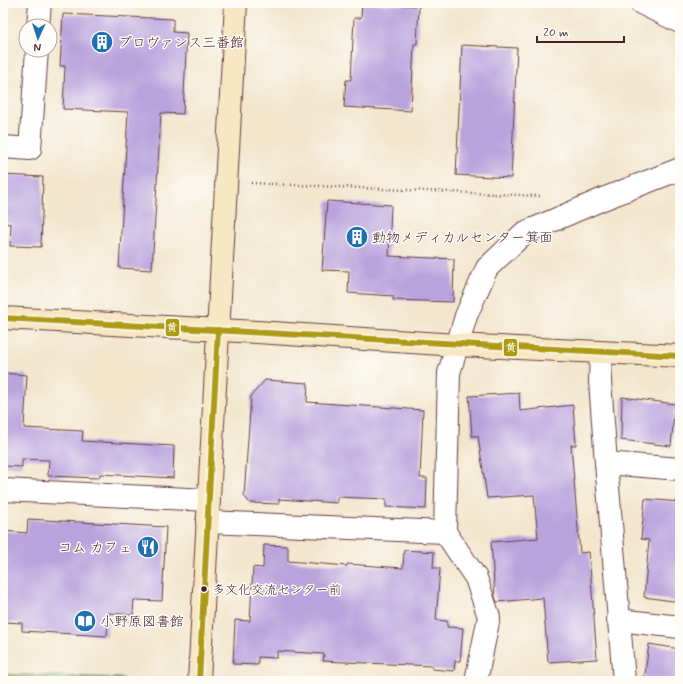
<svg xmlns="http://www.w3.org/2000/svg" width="683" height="684" font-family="Mynerve,'Klee One',sans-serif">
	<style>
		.forest { fill: #7db471; stroke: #646a4e }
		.building { fill: #b9a3dd }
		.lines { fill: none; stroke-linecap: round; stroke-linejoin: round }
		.street-casing { stroke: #633d43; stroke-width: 24 }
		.secondary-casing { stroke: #633d43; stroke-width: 24 }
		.path { stroke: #633d43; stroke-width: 2.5; stroke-dasharray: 1 3; stroke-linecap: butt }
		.street { stroke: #fff; stroke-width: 22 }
		.secondary { stroke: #f8e7c3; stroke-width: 22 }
		.bus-1-casing { stroke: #fdfcf7; stroke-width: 9 }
		.bus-1 { stroke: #ae9a13; stroke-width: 6 }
		.bus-dot { fill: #4a1f2b; stroke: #fdfcf7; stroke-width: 1.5 }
		.labels { text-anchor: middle; stroke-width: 3; stroke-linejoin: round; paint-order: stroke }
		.bus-label { font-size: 13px; fill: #4a1f2b; stroke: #fdfcf7; text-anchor: start }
		.poi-label { font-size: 14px; fill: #4a1f2b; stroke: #fdfcf7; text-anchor: start }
		.line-badge { stroke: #fdfcf7; stroke-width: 1.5 }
		.badge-label { font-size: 11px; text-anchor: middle; font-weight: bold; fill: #fff }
	</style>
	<rect width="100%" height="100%" fill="#fdfcf7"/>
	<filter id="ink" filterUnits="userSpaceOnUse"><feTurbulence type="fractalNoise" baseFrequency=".025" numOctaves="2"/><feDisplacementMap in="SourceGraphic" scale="8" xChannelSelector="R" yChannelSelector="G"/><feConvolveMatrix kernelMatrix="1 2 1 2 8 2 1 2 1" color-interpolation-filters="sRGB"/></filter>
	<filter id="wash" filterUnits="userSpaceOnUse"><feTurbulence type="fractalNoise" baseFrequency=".012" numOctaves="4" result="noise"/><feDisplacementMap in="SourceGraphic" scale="16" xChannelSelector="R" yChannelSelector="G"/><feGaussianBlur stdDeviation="0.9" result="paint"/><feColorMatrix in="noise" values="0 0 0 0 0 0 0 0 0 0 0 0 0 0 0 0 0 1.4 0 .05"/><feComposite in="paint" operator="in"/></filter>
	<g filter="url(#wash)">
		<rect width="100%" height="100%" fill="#f3e6cd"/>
		<path class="forest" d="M3,674L123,678V681H3Z"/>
		<g id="blocks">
			<g class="building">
				<path d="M362,3L419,6L417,44H414L411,111L344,107L346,80H351L354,18H361Z"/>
				<path d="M63,14L173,19V32L187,33L183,114L161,113L152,270L119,268L128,112L63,109L65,66H60Z"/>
				<path d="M462,45L517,48L511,178L456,175Z"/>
				<path d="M3,175L43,177L41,247L10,246L11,224L3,223Z"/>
				<path d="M327,201L391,205L389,256L454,259L453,302L393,300V296L348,293L349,271L322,270Z"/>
				<path d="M3,373L27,375L24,428L83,431L82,441L174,446L173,478L100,474L99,478L48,476L49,460L22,459V467L3,466Z"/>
				<path d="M265,380L308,383L307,402L423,410L420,478H427L426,509L386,507V499L337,497V503L279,499V504L250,503L244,496L251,396Z"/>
				<path d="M519,393L520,411L573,405L576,445H571L580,553L589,552L597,659L548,662L543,598L497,602L495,597L491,542L538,538L534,495L487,498L478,436H472L469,396Z"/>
				<path d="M622,397L675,404L671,446L621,440Z"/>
				<path d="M645,499L680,502V602L644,597L649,540L641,539Z"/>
				<path d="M28,519L166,527L162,601L134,600L133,615L108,613L107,636L22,631V623L3,622V531L27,533Z"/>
				<path d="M264,545L288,546V561L347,566V564L403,568L404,550L434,552L433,568H440L436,620L447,621V627L463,628L460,661H455L454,671L432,669V666L323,661L324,654L277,651V658L258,657V665L233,664L235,620L250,621L253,567L263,568Z"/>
				<path d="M649,644L680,649V681H644Z"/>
			</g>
		</g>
	</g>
	<g filter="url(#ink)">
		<use href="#blocks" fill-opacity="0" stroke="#633d43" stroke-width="1"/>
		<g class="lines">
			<g class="street-casing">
				<g id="street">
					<path d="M641,3L680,22"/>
					<path d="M38,26L40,3"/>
					<path d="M3,147L30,149L37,50"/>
					<path d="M601,353L600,381L606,463L624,681"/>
					<path d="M606,463L680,469"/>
					<path d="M3,490L209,500"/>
					<path d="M207,522L445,532"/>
					<path d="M618,620L680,627"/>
					<path d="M476,681L489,617L476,578L445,532L449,373L466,316L487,268L524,233L603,199L680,169"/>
				</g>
			</g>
			<g class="secondary-casing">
				<g id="secondary">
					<path d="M3,318L257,332L457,345L680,356"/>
					<path d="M199,681C211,455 223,229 236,3"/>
				</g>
			</g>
			<g class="path">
				<path d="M251,183L540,196"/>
				<path d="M124,620L177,623"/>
			</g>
			<use href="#street" class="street"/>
			<use href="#secondary" class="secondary"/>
			<g class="bus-1-casing">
				<g id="bus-1">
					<path d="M3,318C229,330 454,345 680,356"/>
					<path d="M199,681L218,330"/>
				</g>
			</g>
			<use href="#bus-1" class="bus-1"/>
		</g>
	</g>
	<defs>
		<g id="building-disc" transform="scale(1.15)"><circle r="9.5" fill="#1f6fb2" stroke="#fdfcf7"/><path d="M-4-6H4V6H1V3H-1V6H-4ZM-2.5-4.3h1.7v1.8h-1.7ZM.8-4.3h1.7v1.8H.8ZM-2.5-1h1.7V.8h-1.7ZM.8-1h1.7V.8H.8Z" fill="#fff"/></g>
		<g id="restaurant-disc" transform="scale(1.15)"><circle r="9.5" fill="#1f6fb2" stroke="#fdfcf7"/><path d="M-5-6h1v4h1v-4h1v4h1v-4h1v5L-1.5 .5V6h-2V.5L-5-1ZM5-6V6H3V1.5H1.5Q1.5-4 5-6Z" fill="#fff"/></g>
		<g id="library-disc" transform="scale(1.15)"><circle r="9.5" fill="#1f6fb2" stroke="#fdfcf7"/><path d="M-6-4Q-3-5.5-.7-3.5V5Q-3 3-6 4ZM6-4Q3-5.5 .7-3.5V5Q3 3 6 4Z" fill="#fff"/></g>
	</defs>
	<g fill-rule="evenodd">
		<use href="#building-disc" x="102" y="42"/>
		<use href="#building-disc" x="357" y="237"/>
		<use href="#restaurant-disc" x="148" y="547"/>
		<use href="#library-disc" x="85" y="621"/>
	</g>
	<circle class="bus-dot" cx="204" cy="589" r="3.5"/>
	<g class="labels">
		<g class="bus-label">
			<text x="212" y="594">多文化交流センター前</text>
		</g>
		<g class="poi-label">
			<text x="118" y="47">プロヴァンス三番館</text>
			<text x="372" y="242">動物メディカルセンター箕面</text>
			<text x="132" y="552" text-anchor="end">コム カフェ</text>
			<text x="100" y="626">小野原図書館</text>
		</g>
	</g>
	<g class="line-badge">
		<rect x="165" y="318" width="15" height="19" rx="4" fill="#ae9a13"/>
		<rect x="503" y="338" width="15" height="19" rx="4" fill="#ae9a13"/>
	</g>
	<g class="badge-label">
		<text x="172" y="331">黄</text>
		<text x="511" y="351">黄</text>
	</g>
	<rect width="683" height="684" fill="none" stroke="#fdfcf7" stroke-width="16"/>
	<g transform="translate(38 38) rotate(183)"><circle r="19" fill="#fdfcf7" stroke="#b5a4a5"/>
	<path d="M0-3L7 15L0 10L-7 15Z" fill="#1f6fb2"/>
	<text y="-6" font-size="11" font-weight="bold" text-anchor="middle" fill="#4a1f2b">N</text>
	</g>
	<path d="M537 36v6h87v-6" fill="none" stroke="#4a1f2b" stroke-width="2"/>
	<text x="543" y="36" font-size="12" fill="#4a1f2b" stroke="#fdfcf7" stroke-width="3" paint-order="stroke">20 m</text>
</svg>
